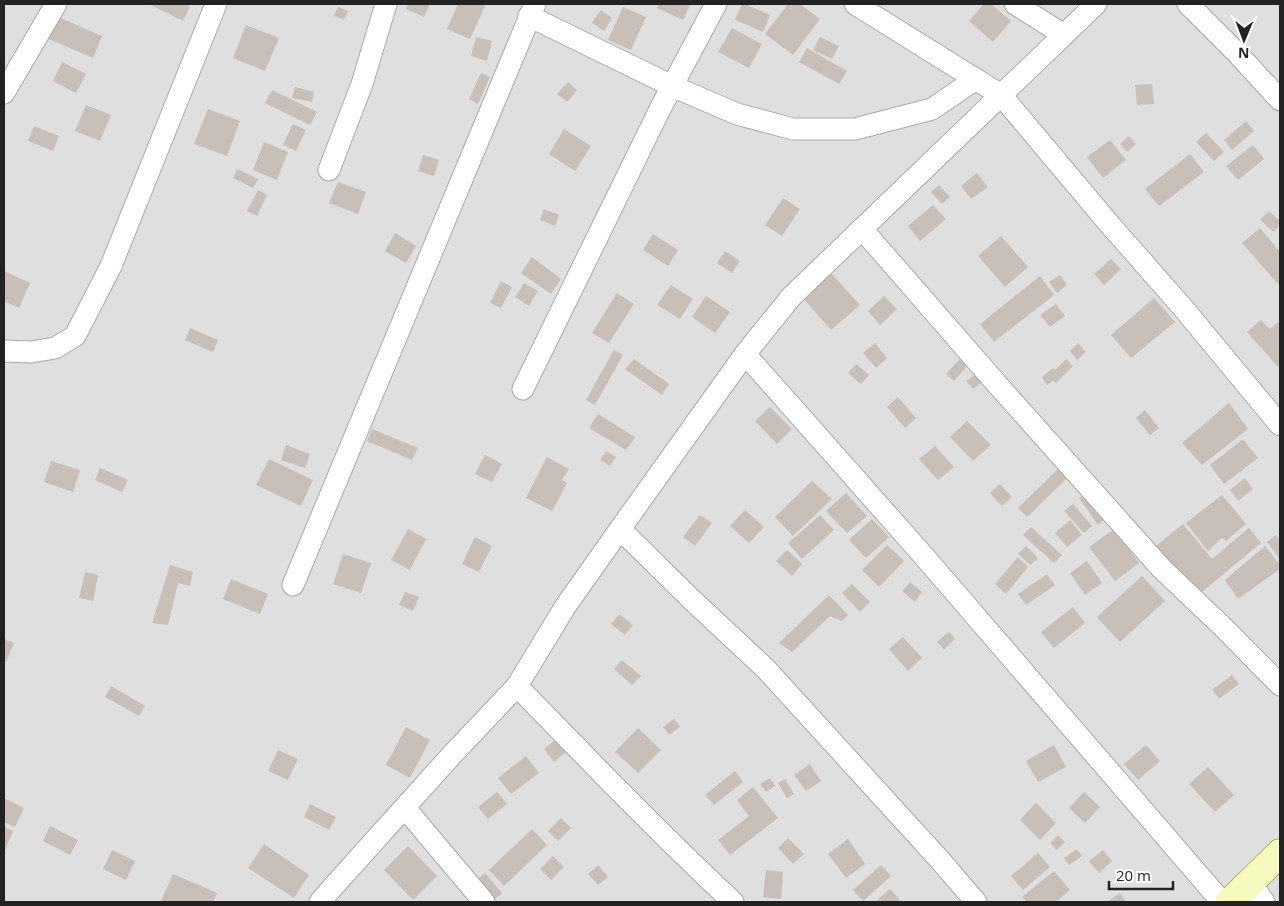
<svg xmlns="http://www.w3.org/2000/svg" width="1284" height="906" font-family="'Open Sans',sans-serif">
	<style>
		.residential { fill: #e0dfdf }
		.building { fill: #c7bfb8 }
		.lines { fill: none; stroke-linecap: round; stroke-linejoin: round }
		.street-casing { stroke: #a9a9a9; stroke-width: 23 }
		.secondary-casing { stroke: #707d05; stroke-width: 29 }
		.street { stroke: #fff; stroke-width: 21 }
		.secondary { stroke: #f7fabf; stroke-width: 28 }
	</style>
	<rect width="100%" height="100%" fill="#f2efe9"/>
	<rect class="residential" x="4" y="4" width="1276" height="898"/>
	<g class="building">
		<path d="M149,4H185L190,6L183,21Z"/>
		<path d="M408,4H430L424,17L406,9Z"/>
		<path d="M458,4H486L470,39L447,29Z"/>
		<path d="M659,4H688L690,5L683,20L657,8Z"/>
		<path d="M742,4H745L770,15L763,32L735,20Z"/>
		<path d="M788,4H800L820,19L793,55L765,34Z"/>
		<path d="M984,4H991L1011,21L993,42L969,21Z"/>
		<path d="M338,7L348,11L344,20L334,16Z"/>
		<path d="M623,7L646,17L631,50L608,40Z"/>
		<path d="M601,10L612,18L604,31L592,23Z"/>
		<path d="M54,15L102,36L93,58L44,37Z"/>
		<path d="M246,25L279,38L265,71L233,58Z"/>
		<path d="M732,28L762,44L749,68L718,52Z"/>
		<path d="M476,37L492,41L487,61L471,56Z"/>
		<path d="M820,37L839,46L832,59L813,50Z"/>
		<path d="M807,48L847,71L839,84L799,62Z"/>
		<path d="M62,62L86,74L76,93L53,81Z"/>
		<path d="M481,73L490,77L478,104L469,99Z"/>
		<path d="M568,82L577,90L567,102L557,94Z"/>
		<path d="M1152,84L1154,104L1137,105L1135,85Z"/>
		<path d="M295,87L314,92L312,102L292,98Z"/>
		<path d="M272,90L317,112L310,125L265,103Z"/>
		<path d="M86,105L111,115L100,141L75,131Z"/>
		<path d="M208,109L240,121L227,156L194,144Z"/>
		<path d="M1246,121L1254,131L1232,150L1224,140Z"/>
		<path d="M293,124L306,130L296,151L283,145Z"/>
		<path d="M34,126L59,136L53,151L28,141Z"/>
		<path d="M564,129L591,146L575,171L549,154Z"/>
		<path d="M1206,133L1224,152L1214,161L1196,142Z"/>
		<path d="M1129,136L1136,144L1127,152L1120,144Z"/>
		<path d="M1110,140L1126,160L1103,178L1087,157Z"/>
		<path d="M264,142L288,152L277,180L253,170Z"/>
		<path d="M1253,145L1264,159L1238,180L1226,166Z"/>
		<path d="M1190,154L1204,172L1159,206L1145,189Z"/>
		<path d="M423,155L439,160L434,176L418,171Z"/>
		<path d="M237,169L258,179L253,188L233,178Z"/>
		<path d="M977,173L988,187L971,199L961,186Z"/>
		<path d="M338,182L366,192L358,214L329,203Z"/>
		<path d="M939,185L950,197L942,204L931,192Z"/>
		<path d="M258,190L267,195L257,216L247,211Z"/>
		<path d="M783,198L800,209L782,236L765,225Z"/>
		<path d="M933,205L946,219L920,241L908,226Z"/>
		<path d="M544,209L559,215L555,226L540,220Z"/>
		<path d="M1269,211L1280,221V225L1274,232L1260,220Z"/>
		<path d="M1260,228L1280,252V282L1278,284L1242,243Z"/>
		<path d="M395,233L416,246L406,263L385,251Z"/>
		<path d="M653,234L678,250L668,266L643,250Z"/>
		<path d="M1001,236L1028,267L1005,287L978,256Z"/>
		<path d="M725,251L740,261L732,273L717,263Z"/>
		<path d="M532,257L561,279L551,294L521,273Z"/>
		<path d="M1111,259L1121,269L1104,285L1094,274Z"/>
		<path d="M4,271L30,283L19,308L4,301Z"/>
		<path d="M830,272L860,305L831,330L801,296Z"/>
		<path d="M1060,275L1067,285L1057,293L1049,282Z"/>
		<path d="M1040,276L1054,295L994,342L980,324Z"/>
		<path d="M501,281L512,287L501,308L490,303Z"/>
		<path d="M524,283L538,291L529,306L515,297Z"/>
		<path d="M671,285L693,299L680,319L657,305Z"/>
		<path d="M617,293L634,304L609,343L592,333Z"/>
		<path d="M706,296L730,312L715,333L692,317Z"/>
		<path d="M884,296L897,309L880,325L868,311Z"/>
		<path d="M1154,298L1175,322L1131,358L1111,335Z"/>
		<path d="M1056,304L1065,316L1050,327L1040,315Z"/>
		<path d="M1261,320L1270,329L1278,322L1280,324V365L1278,367L1247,332Z"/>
		<path d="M190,328L218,340L213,352L185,340Z"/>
		<path d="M875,343L887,358L876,368L863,353Z"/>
		<path d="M1078,343L1086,352L1077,360L1070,351Z"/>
		<path d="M614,350L623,355L595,405L586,400Z"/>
		<path d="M961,358L968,365L954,381L946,374Z"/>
		<path d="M634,359L669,384L662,395L625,369Z"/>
		<path d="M1066,359L1073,366L1056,383L1053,381L1047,385L1042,377L1053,368L1055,370Z"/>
		<path d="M856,364L869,375L861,384L848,373Z"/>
		<path d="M979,372L985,380L973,389L966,381Z"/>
		<path d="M898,397L916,418L905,428L887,407Z"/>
		<path d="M1229,403L1248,429L1202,465L1182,443Z"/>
		<path d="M770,407L792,429L777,444L755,421Z"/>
		<path d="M1145,410L1159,428L1150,435L1136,418Z"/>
		<path d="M598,414L635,437L626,450L589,428Z"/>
		<path d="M967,421L991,445L973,461L950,437Z"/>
		<path d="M372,429L418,448L412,460L367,441Z"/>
		<path d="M1243,439L1258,458L1224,484L1210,465Z"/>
		<path d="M286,445L310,454L305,468L281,460Z"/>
		<path d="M935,446L954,467L938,480L919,459Z"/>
		<path d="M606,451L616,457L610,466L600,460Z"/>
		<path d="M485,455L502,464L492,482L475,474Z"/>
		<path d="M547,457L569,469L562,480L567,483L552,511L526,498Z"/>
		<path d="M269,459L313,480L301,506L256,485Z"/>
		<path d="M51,461L80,470L73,492L44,482Z"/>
		<path d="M1061,466L1070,475L1027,517L1018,508Z"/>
		<path d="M100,468L128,480L122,492L95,480Z"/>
		<path d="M1245,478L1253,489L1238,501L1230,490Z"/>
		<path d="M812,481L832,499L793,536L775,517Z"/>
		<path d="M1000,484L1012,497L1002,506L990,493Z"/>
		<path d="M1087,492L1106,518L1098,525L1079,498Z"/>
		<path d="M846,493L867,516L847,533L826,511Z"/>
		<path d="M1222,495L1246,524L1226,541L1222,538L1208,551L1186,523Z"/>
		<path d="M1073,504L1092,526L1084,533L1064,511Z"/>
		<path d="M745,510L764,527L749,543L730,526Z"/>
		<path d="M700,515L712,523L695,546L683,537Z"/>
		<path d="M820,515L834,530L802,559L788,543Z"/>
		<path d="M872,519L889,537L866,558L849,540Z"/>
		<path d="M1070,520L1082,535L1067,547L1055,533Z"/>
		<path d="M1183,524L1212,559L1249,528L1261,543L1197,596L1156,546Z"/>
		<path d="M1031,527L1062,555L1054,563L1023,535Z"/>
		<path d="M408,529L426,539L410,570L391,560Z"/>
		<path d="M1114,529L1139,563L1115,581L1089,547Z"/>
		<path d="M1276,535L1280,541V557L1279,558L1267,542Z"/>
		<path d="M475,537L492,546L479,572L462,564Z"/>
		<path d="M887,545L904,561L879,587L862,570Z"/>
		<path d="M1026,546L1038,558L1030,565L1018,554Z"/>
		<path d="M1265,546L1280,565V569L1238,599L1225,580Z"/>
		<path d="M787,550L802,564L792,576L776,561Z"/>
		<path d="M343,554L371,563L361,593L333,584Z"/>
		<path d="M1018,557L1028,567L1006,594L995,584Z"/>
		<path d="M1087,561L1102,583L1085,595L1070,573Z"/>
		<path d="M170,565L193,572L190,586L178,583L168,625L152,623Z"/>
		<path d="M85,572L98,575L93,601L79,598Z"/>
		<path d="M1047,574L1055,585L1026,605L1018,594Z"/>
		<path d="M1142,576L1165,601L1120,642L1097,617Z"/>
		<path d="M231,579L268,594L260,614L223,599Z"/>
		<path d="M910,582L922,592L915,602L902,591Z"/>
		<path d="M852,584L870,602L860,612L842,593Z"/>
		<path d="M405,592L419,597L413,611L399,605Z"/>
		<path d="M829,595L848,615L842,621L830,616L792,652L779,643Z"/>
		<path d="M1073,607L1085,623L1054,648L1041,632Z"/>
		<path d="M619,614L633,625L625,635L611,624Z"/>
		<path d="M949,632L955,639L944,649L937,642Z"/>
		<path d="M903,637L922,658L908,671L889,649Z"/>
		<path d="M4,639L14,643L6,662L4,661Z"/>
		<path d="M622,660L641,676L632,685L614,669Z"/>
		<path d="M1232,675L1239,684L1219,699L1212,690Z"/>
		<path d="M111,686L145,706L139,716L105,697Z"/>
		<path d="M674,719L680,727L669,735L663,727Z"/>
		<path d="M406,727L430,740L410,778L386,765Z"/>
		<path d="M638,728L661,750L638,773L615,752Z"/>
		<path d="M556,739L566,752L554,762L544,749Z"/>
		<path d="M1054,745L1066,767L1038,782L1026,761Z"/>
		<path d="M1146,745L1160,761L1138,780L1124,764Z"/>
		<path d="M278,750L298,759L288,780L268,771Z"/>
		<path d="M526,756L539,773L511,794L498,778Z"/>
		<path d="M810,764L821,781L806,791L794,775Z"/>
		<path d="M1208,767L1234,795L1215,812L1189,784Z"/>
		<path d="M735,771L743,782L714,805L705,795Z"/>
		<path d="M770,778L775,786L766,792L760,784Z"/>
		<path d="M785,779L794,794L787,798L778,783Z"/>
		<path d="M753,787L778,818L730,855L718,840L749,816L737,800Z"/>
		<path d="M497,792L507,804L488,819L478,807Z"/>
		<path d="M1084,792L1100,807L1085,823L1069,808Z"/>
		<path d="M4,798L24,808L15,827L4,822Z"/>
		<path d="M1036,803L1056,823L1040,840L1020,820Z"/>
		<path d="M310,804L336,817L329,830L304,817Z"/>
		<path d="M561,818L571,828L558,841L548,831Z"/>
		<path d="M50,826L78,840L70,855L43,841Z"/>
		<path d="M4,827L13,831L4,853Z"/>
		<path d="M532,829L547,845L504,886L489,870Z"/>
		<path d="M1058,835L1065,842L1057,850L1050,843Z"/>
		<path d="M788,838L804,854L793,864L778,848Z"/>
		<path d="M848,839L865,864L846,878L828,854Z"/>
		<path d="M264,844L309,875L294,898L248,868Z"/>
		<path d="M408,846L437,876L413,900L384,870Z"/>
		<path d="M1077,849L1082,856L1069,865L1064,858Z"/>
		<path d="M112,850L135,861L126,880L103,869Z"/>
		<path d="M1103,850L1112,861L1099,873L1089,861Z"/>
		<path d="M1038,853L1050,867L1023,890L1011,876Z"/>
		<path d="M553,856L564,867L551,880L540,869Z"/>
		<path d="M598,865L608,877L598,885L588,874Z"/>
		<path d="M881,865L891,876L863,901L853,890Z"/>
		<path d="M766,870L783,872L781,899L763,897Z"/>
		<path d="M1054,871L1070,890L1056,902H1027L1022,897Z"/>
		<path d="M485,873L502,893L492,902L473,884Z"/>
		<path d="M173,874L217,893L213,902H163L161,901Z"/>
		<path d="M890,889L900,900L897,902H875Z"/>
		<path d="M1120,893L1126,902H1107Z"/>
	</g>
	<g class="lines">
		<g class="street-casing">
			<g id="street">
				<path d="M855,4L1001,95L1111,226L1184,309L1280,425"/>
				<path d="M1015,4L1064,35"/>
				<path d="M1188,4L1236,52L1280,100"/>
				<path d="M529,16L672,86L737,114L793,129H855L932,109L976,79"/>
				<path d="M4,93L56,4"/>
				<path d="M329,170L362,84L386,4"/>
				<path d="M862,229L996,383L1162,569L1225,629L1280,685"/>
				<path d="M4,351L31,352L55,348L75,336L111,266L216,4"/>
				<path d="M745,354L922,554L1222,902"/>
				<path d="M523,389L661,107L716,4"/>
				<path d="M620,529L690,598L765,668L939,859L976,902"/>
				<path d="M293,585L535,4"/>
				<path d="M517,686C588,759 659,833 733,902"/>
				<path d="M405,808L484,902"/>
				<path d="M1251,883L1264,902"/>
				<path d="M320,902L332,888L449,758L517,686L565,607L620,529L745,354L791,297L1096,4"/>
			</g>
		</g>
		<g class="secondary-casing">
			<path id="secondary" d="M1230,902L1280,853"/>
		</g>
		<use href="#street" class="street"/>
		<use href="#secondary" class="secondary"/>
	</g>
	<rect width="1284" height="906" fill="none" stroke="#222222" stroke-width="10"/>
	<g transform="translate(1244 40) rotate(181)" stroke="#ffffff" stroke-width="4" paint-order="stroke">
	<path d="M0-4L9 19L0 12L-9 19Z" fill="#222222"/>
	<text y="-8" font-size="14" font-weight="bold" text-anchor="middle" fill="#222222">N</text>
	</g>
	<path d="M1109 881v8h64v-8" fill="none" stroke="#222222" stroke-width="2.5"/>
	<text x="1116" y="881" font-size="15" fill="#222222" stroke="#ffffff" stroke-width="4" paint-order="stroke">20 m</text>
</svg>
